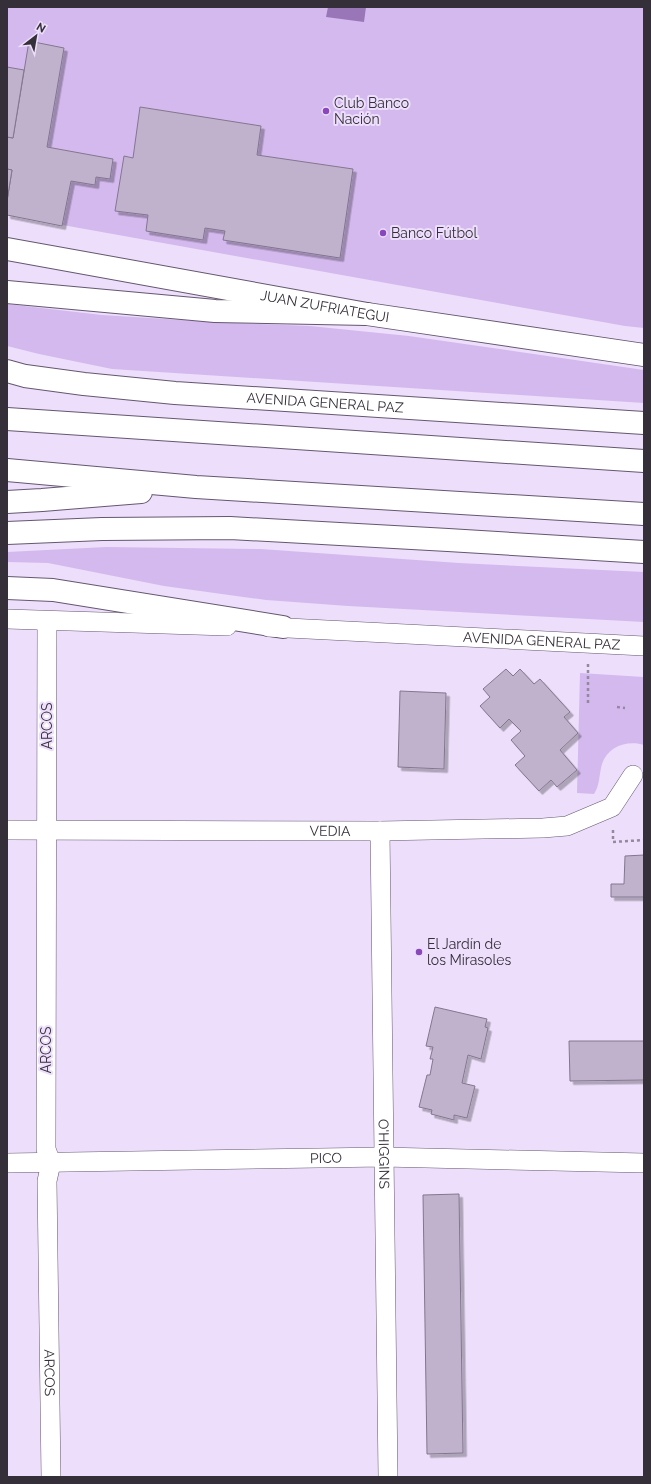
<svg xmlns="http://www.w3.org/2000/svg" width="651" height="1484" font-family="Raleway,sans-serif">
	<style>
		.green { fill: #d4b9ee }
		.water { fill: #9976b8 }
		.building { fill: #c0b2cd; stroke: #83768f; filter: url(#shadow) }
		.lines { fill: none; stroke-linecap: round; stroke-linejoin: round }
		.street-casing { stroke: #64576f; stroke-width: 20 }
		.secondary-casing { stroke: #64576f; stroke-width: 24 }
		.highway-casing { stroke: #64576f; stroke-width: 24 }
		.path { stroke: #93899d; stroke-width: 2.5; stroke-dasharray: 3 3; stroke-linecap: butt }
		.street { stroke: #fff; stroke-width: 19 }
		.secondary { stroke: #fff; stroke-width: 22 }
		.highway { stroke: #fff; stroke-width: 22 }
		.poi-dot { fill: #8a47bb; stroke: #eddffb; stroke-width: 1.5 }
		.labels { text-anchor: middle; stroke-width: 4; stroke-linejoin: round; paint-order: stroke }
		.poi-label { font-size: 14px; fill: #352f3a; stroke: #eddffb; text-anchor: start }
		.street-label { font-size: 14px; fill: #352f3a; stroke: #eddffb }
	</style>
	<defs>
		<filter id="shadow"><feDropShadow dx="3.5" dy="3.5" stdDeviation="0" flood-color="#0004"/></filter>
	</defs>
	<rect width="100%" height="100%" fill="#eddffb"/>
	<g class="green">
		<path d="M7,7H644V328L625,326L7,215Z"/>
		<path d="M7,304L102,315L214,322L310,326L409,336L644,370V403L112,369L39,354L7,346Z"/>
		<path d="M106,547L261,549L459,563L644,572V622L348,606L266,600L164,586L48,563L7,562V552Z"/>
		<path d="M580,673L644,677V745C628,740 608,746 602,764C599,774 600,785 594,794L577,793Z"/>
	</g>
	<path class="water" d="M328,7H366L364,22L326,17Z"/>
	<g class="building">
		<path d="M29,41L64,48L47,147L113,159L110,179L96,177L95,185L71,181L62,226L7,215V201L12,170L7,169V137L13,138Z"/>
		<path d="M7,67L24,70L13,138L7,137Z"/>
		<path d="M140,107L261,126L257,155L353,169L340,258L223,240L225,231L205,228L203,240L146,231L148,215L115,211L124,156L133,158Z"/>
		<path d="M7,169L12,170L7,201Z"/>
		<path d="M506,669L513,676L520,669L534,684L540,679L570,712L564,717L578,733L560,750L577,770L557,787L551,780L539,791L515,765L525,756L511,740L521,731L509,719L500,728L480,706L490,697L483,689Z"/>
		<path d="M400,691L446,693L444,769L398,767Z"/>
		<path d="M644,855V897H611V884H624L625,856Z"/>
		<path d="M435,1007L487,1019L485,1027L488,1028L481,1059L468,1055L462,1083L475,1086L467,1118L454,1115V1120L431,1114L432,1110L419,1107L427,1075H430L433,1059H430L433,1047L426,1046Z"/>
		<path d="M569,1041H644V1080L570,1081Z"/>
		<path d="M459,1194L463,1453L427,1454L423,1195Z"/>
	</g>
	<g class="lines">
		<g class="street-casing">
			<g id="street">
				<path d="M7,619L227,626"/>
				<path id="s1" d="M47,621L46,1149L51,1163L47,1181L51,1477"/>
				<path id="s2" d="M268,627L644,646"/>
				<path id="s3" d="M7,830L380,831L543,828L567,826L612,807L633,775"/>
				<path id="s4" d="M380,831L388,1477"/>
				<path id="s5" d="M7,1163L383,1157L644,1163"/>
			</g>
		</g>
		<g class="secondary-casing">
			<g id="secondary">
				<path id="s6" d="M7,249L367,314L644,355"/>
			</g>
		</g>
		<g class="highway-casing">
			<g id="highway">
				<path d="M7,292L215,311L367,314"/>
				<path id="s7" d="M7,371L25,376L84,384L175,393L644,423"/>
				<path d="M7,419L644,461"/>
				<path d="M7,470L196,487L644,514"/>
				<path d="M7,502L42,500L141,492"/>
				<path d="M7,533L102,529L230,528L448,540L644,552"/>
				<path d="M7,588L53,590L283,627"/>
			</g>
		</g>
		<g class="path">
			<path d="M588,664V706"/>
			<path d="M617,707L625,708"/>
			<path d="M613,830V842L644,840"/>
		</g>
		<use href="#street" class="street"/>
		<use href="#secondary" class="secondary"/>
		<use href="#highway" class="highway"/>
	</g>
	<g class="poi-dot">
		<circle cx="326" cy="111" r="4"/>
		<circle cx="383" cy="233" r="4"/>
		<circle cx="419" cy="952" r="4"/>
	</g>
	<g class="labels">
		<g class="poi-label">
			<text x="334" y="108">Club Banco<tspan x="334" dy="16">Nación</tspan></text>
			<text x="391" y="238">Banco Fútbol</text>
			<text x="427" y="949">El Jardín de<tspan x="427" dy="16">los Mirasoles</tspan></text>
		</g>
		<g class="street-label">
			<text dy="5" stroke="none"><textPath href="#s6" startOffset="323">JUAN ZUFRIATEGUI</textPath></text>
			<text dy="5" stroke="none"><textPath href="#s7" startOffset="320">AVENIDA GENERAL PAZ</textPath></text>
			<text dy="5" stroke="none"><textPath href="#s2" startOffset="274">AVENIDA GENERAL PAZ</textPath></text>
			<text transform="translate(47 726) rotate(-90)" y="5">ARCOS</text>
			<text dy="5" stroke="none"><textPath href="#s3" startOffset="323">VEDIA</textPath></text>
			<text transform="translate(46 1050) rotate(-90)" y="5">ARCOS</text>
			<text dy="5" stroke="none"><textPath href="#s4" startOffset="323">O'HIGGINS</textPath></text>
			<text dy="5" stroke="none"><textPath href="#s5" startOffset="319">PICO</textPath></text>
			<text dy="5" stroke="none"><textPath href="#s1" startOffset="753">ARCOS</textPath></text>
		</g>
	</g>
	<rect width="651" height="1484" fill="none" stroke="#352f3a" stroke-width="16"/>
	<g transform="translate(36 36) rotate(31)" stroke="#eddffb" stroke-width="3" paint-order="stroke">
	<path d="M0-3L7 15L0 10L-7 15Z" fill="#352f3a"/>
	<text y="-6" font-size="11" font-weight="bold" text-anchor="middle" fill="#352f3a">N</text>
	</g>
</svg>
